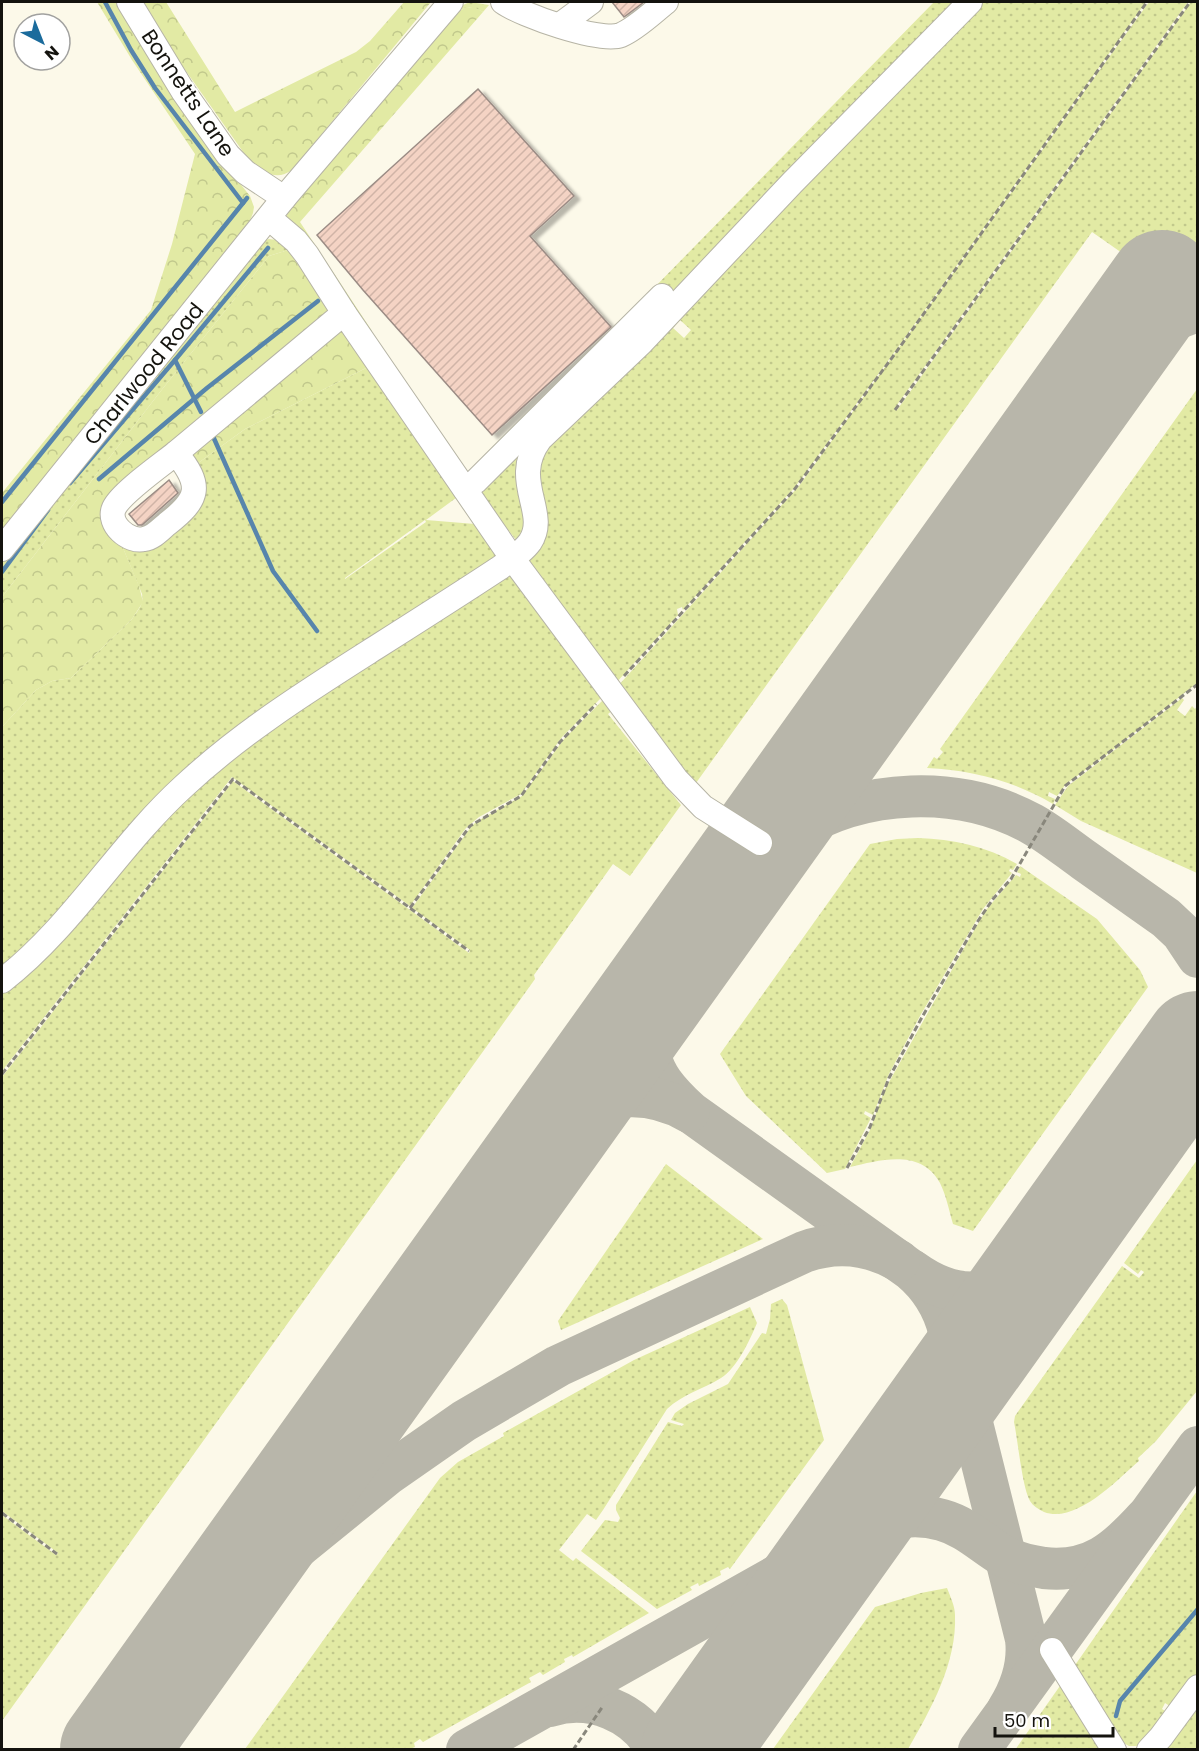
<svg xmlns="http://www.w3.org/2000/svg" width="1199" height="1751" font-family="Poppins,sans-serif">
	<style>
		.green { fill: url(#green-dots); fill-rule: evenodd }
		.forest { fill: url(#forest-crowns) }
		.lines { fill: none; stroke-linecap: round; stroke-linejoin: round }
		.stream { stroke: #5785ac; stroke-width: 4.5 }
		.taxiway { stroke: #b8b6aa; stroke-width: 42 }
		.runway { stroke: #b8b6aa; stroke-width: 106 }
		.building { fill: url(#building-hatch); stroke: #9b8c85; stroke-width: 1.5; filter: url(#shadow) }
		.minor-casing { stroke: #b6b4a5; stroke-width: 26 }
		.path { stroke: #89877c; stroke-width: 3; stroke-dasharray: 6 3; stroke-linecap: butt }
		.minor { stroke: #fff; stroke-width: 24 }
		.labels { text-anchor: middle; stroke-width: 4.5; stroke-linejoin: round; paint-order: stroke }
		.street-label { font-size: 21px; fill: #14130e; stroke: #fff }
	</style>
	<defs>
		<pattern id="green-dots" width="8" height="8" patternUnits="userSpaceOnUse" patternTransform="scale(1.5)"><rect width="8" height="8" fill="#e2eaa4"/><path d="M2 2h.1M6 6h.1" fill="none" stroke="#c1c88c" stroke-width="1.8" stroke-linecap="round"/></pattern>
		<pattern id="forest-crowns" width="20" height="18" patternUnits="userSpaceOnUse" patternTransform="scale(1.5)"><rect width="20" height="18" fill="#e2eaa4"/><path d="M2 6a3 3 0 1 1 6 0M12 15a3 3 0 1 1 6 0" fill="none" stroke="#c1c88c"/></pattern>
		<pattern id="building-hatch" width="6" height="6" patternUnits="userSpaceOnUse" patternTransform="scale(1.5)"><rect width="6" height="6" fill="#f4d3c4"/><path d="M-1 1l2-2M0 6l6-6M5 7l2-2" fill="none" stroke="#d0b4a7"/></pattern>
		<filter id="shadow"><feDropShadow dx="6" dy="3.5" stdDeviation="1.5" flood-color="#0004"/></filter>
	</defs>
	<rect width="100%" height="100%" fill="#fcf9e9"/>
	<g class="green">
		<path d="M470,2L489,5L483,12C474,7 466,6 457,12L458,7Z"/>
		<path d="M934,2H963L536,438L529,521L517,541L479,494L483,485L671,294L662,284L650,296L648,294Z"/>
		<path d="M975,2H1146L899,346L795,487L683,610L682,607L677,609L678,615L615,684L522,558L534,459ZM680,320L691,330L684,338L673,328Z"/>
		<path d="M1149,2H1188L894,409L897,410L1191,2H1197V284L1175,290L1092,232L696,783L690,779L617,687L799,486Z"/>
		<path d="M269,239L277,240L288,250L269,256L160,392L2,597V558L263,241Z"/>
		<path d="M368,367L460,495L426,520L475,524L502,557L303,688L2,977V727L36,690L52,681L71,678L132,619C138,610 144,605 142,594L118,536L185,514L190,469L245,429ZM425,520L426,522L345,579V578Z"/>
		<path d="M1197,389V683L1110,752L1066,784L1057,796L1049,792L1048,796L1055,799L1053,804C1014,781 972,770 927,768L934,757L937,759L943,752L940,749Z"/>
		<path d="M510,567L604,695L562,737L521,794L479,817L466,828L410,906L232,777L2,1071V989L219,761Z"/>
		<path d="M605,698L614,709L608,714L681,805L630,876L613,864L534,975L535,979L525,993L2,1721V1515L56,1555L58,1553L2,1511V1077L233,781L469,953L470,950L412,908L471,827L476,822L522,796L564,739Z"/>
		<path d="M1182,698L1184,700L1177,710L1185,716L1192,706L1195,709L1197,706V873L1081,821L1055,805L1068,786Z"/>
		<path d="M918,838C953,839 986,846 1017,864L1013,870L1010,869L1009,871L1012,873L983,909L920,1016L889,1074L873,1115L865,1111L864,1114L871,1118L845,1169L827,1173L746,1096L720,1054L870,844L897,839Z"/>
		<path d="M1020,866L1097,919L1140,970L1148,987L973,1231L953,1224C949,1210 946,1195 940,1183C921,1148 880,1160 850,1167L870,1130L884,1091L968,941L986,910L1016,875L1020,877L1021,874L1017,872Z"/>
		<path d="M1197,1160V1391L1156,1441L1138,1458L1139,1461C1117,1480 1076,1524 1044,1512C1038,1509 1033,1506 1030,1501C1022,1486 1018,1441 1014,1422L1015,1416L1122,1266L1139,1278L1144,1272L1141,1270L1138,1274L1124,1263Z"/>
		<path d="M666,1164L763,1239L561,1330L558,1321Z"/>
		<path d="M782,1299L787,1305L824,1440L730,1569L728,1567L720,1571L721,1575L699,1586L698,1583L690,1587L692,1590L657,1609L581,1551L605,1520L618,1522L620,1518L616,1510V1505L668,1422L682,1426L684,1424L671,1420L675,1413L688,1404L728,1384L762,1333L766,1334L770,1319L771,1304Z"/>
		<path d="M750,1307L757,1323C750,1340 737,1368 721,1378C703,1389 683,1394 667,1409L603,1510L596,1520L587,1514L559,1550L573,1561L576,1558L649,1613L573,1657L572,1655L564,1659L565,1662L543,1675L540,1672L529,1678L531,1682L423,1742L420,1739L414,1743L415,1747L410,1749H245L440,1478L458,1462L504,1436L503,1433L634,1360Z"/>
		<path d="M1197,1491V1680L1176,1710L1165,1703L1162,1709L1173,1716L1139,1746H1129L1118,1740L1073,1668Z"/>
		<path d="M947,1588C950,1596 955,1606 955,1615C957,1663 931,1709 908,1749H773L875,1607L921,1593Z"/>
		<path d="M1062,1683L1101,1750H1015Z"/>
		<path d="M1197,1701V1749H1163Z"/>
	</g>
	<g class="forest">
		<path d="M97,2H121L218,156L250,196L254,207L253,213L247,228L2,530V493L151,310L172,244L195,154L132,60Z"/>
		<path d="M144,2H166L235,112L356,52L370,41L404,2H431L292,170C274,183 259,169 246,156L176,57Z"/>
		<path d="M465,8H476L483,12L300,222L372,331L363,326L287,219V211L457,12Z"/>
		<path d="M288,250L368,367L245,429L190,469L186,460L118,492V536L139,586L143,602L132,619L71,678L52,681L36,690L2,727V597L160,392L269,256Z"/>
	</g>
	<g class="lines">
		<g class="stream">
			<path d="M105,2L131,50L155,88L243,203L247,198"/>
			<path d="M175,360L268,248"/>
			<path d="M212,434L273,571L317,631"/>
			<path d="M99,479L207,388L318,301"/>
			<path d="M70,483L175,360L201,412"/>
			<path d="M2,502L243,203"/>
			<path d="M2,572L48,510"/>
			<path d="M1116,1716L1120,1701L1198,1609"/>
		</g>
		<g class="taxiway">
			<path d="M1073,408C1114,358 1134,331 1198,311"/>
			<path d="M734,881C753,864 771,845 793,832C863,788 959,784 1032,824C1050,834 1067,848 1084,860C1111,879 1139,899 1166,918L1182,933L1198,957"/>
			<path d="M659,986C645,1049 640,1066 690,1112L911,1270C930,1286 943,1307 949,1331L1026,1639C1029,1665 1021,1688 1008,1709"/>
			<path d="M1189,1055L1198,1040"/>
			<path d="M552,1136C559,1130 565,1122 573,1116C608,1090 652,1091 689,1112"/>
			<path d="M913,1271C959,1304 1001,1298 1042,1261"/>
			<path d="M550,1706C591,1693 636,1712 657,1750"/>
			<path d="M126,1731L199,1646L259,1584L297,1548L388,1474L464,1421L558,1366L804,1252C838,1240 869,1244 899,1261"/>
			<path d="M467,1750L846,1537C877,1521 907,1510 942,1520C967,1527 983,1544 1005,1557C1017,1563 1031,1566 1044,1568C1091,1573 1116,1551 1146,1518"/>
			<path d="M979,1750L1198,1447"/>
		</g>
		<g class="runway">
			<path d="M113,1750L1162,283"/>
			<path d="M694,1750L1198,1044"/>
		</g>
	</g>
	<g class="building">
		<path d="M612,2H644L624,17Z"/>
		<path d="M478,89L574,196L530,236L611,327L492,435L363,290L317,235Z"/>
		<path d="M169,480L178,493L142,525H138L129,514Z"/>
	</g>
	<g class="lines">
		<g class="minor-casing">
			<g id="minor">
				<path d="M129,2L183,91L228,155L245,172L284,198"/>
				<path d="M503,2C521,15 600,43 621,35C637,28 652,13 666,2"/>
				<path d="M560,25L591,2"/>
				<path d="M269,218L296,241L307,255L344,313L512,558L676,779L703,807L760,843"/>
				<path d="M176,453C203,486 199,499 167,524C160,530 153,538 144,539C129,543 107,524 114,508C121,493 161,465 176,453Z"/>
				<path d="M176,453L344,313"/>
				<path d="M465,489L476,481L662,296"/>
				<path d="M2,549L284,198L451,2"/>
				<path d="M2,981C73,926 118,846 184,786C242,732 309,690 375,648C416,622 457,596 498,569C508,562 522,553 530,542C550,512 509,481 540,439L641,343L792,183L970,2"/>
				<path d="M1052,1650L1114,1750"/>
				<path d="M1149,1750L1161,1737L1198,1687"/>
			</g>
		</g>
		<g class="path">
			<path d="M895,410L1190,2"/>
			<path d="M624,676L794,490L897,351L1147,2"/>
			<path d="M410,908L470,826L521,796L560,742L596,704"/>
			<path d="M2,1074L233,779L469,951"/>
			<path d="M847,1168L870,1127L889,1078L921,1019L978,921L993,899L1011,879L1065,786L1198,684"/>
			<path d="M2,1513L57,1554"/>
			<path d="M573,1750L603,1706"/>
		</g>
		<use href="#minor" class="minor"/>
	</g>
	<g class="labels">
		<g class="street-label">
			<text transform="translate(188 93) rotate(56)" y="7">Bonnetts Lane</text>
			<text transform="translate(144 374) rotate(-51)" y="7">Charlwood Road</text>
		</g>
	</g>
	<rect width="1199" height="1751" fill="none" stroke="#14130e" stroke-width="6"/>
	<g transform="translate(42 42) rotate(138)"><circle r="28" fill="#ffffff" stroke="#a1a19f" stroke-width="1.5"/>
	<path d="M0-4.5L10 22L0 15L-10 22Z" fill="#1b6b9c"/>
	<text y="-9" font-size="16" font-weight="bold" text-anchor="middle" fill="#14130e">N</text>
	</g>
	<path d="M995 1727v9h118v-9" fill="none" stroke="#14130e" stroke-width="3"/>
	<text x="1004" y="1727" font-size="18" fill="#14130e" stroke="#ffffff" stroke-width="4.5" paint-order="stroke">50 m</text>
</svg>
